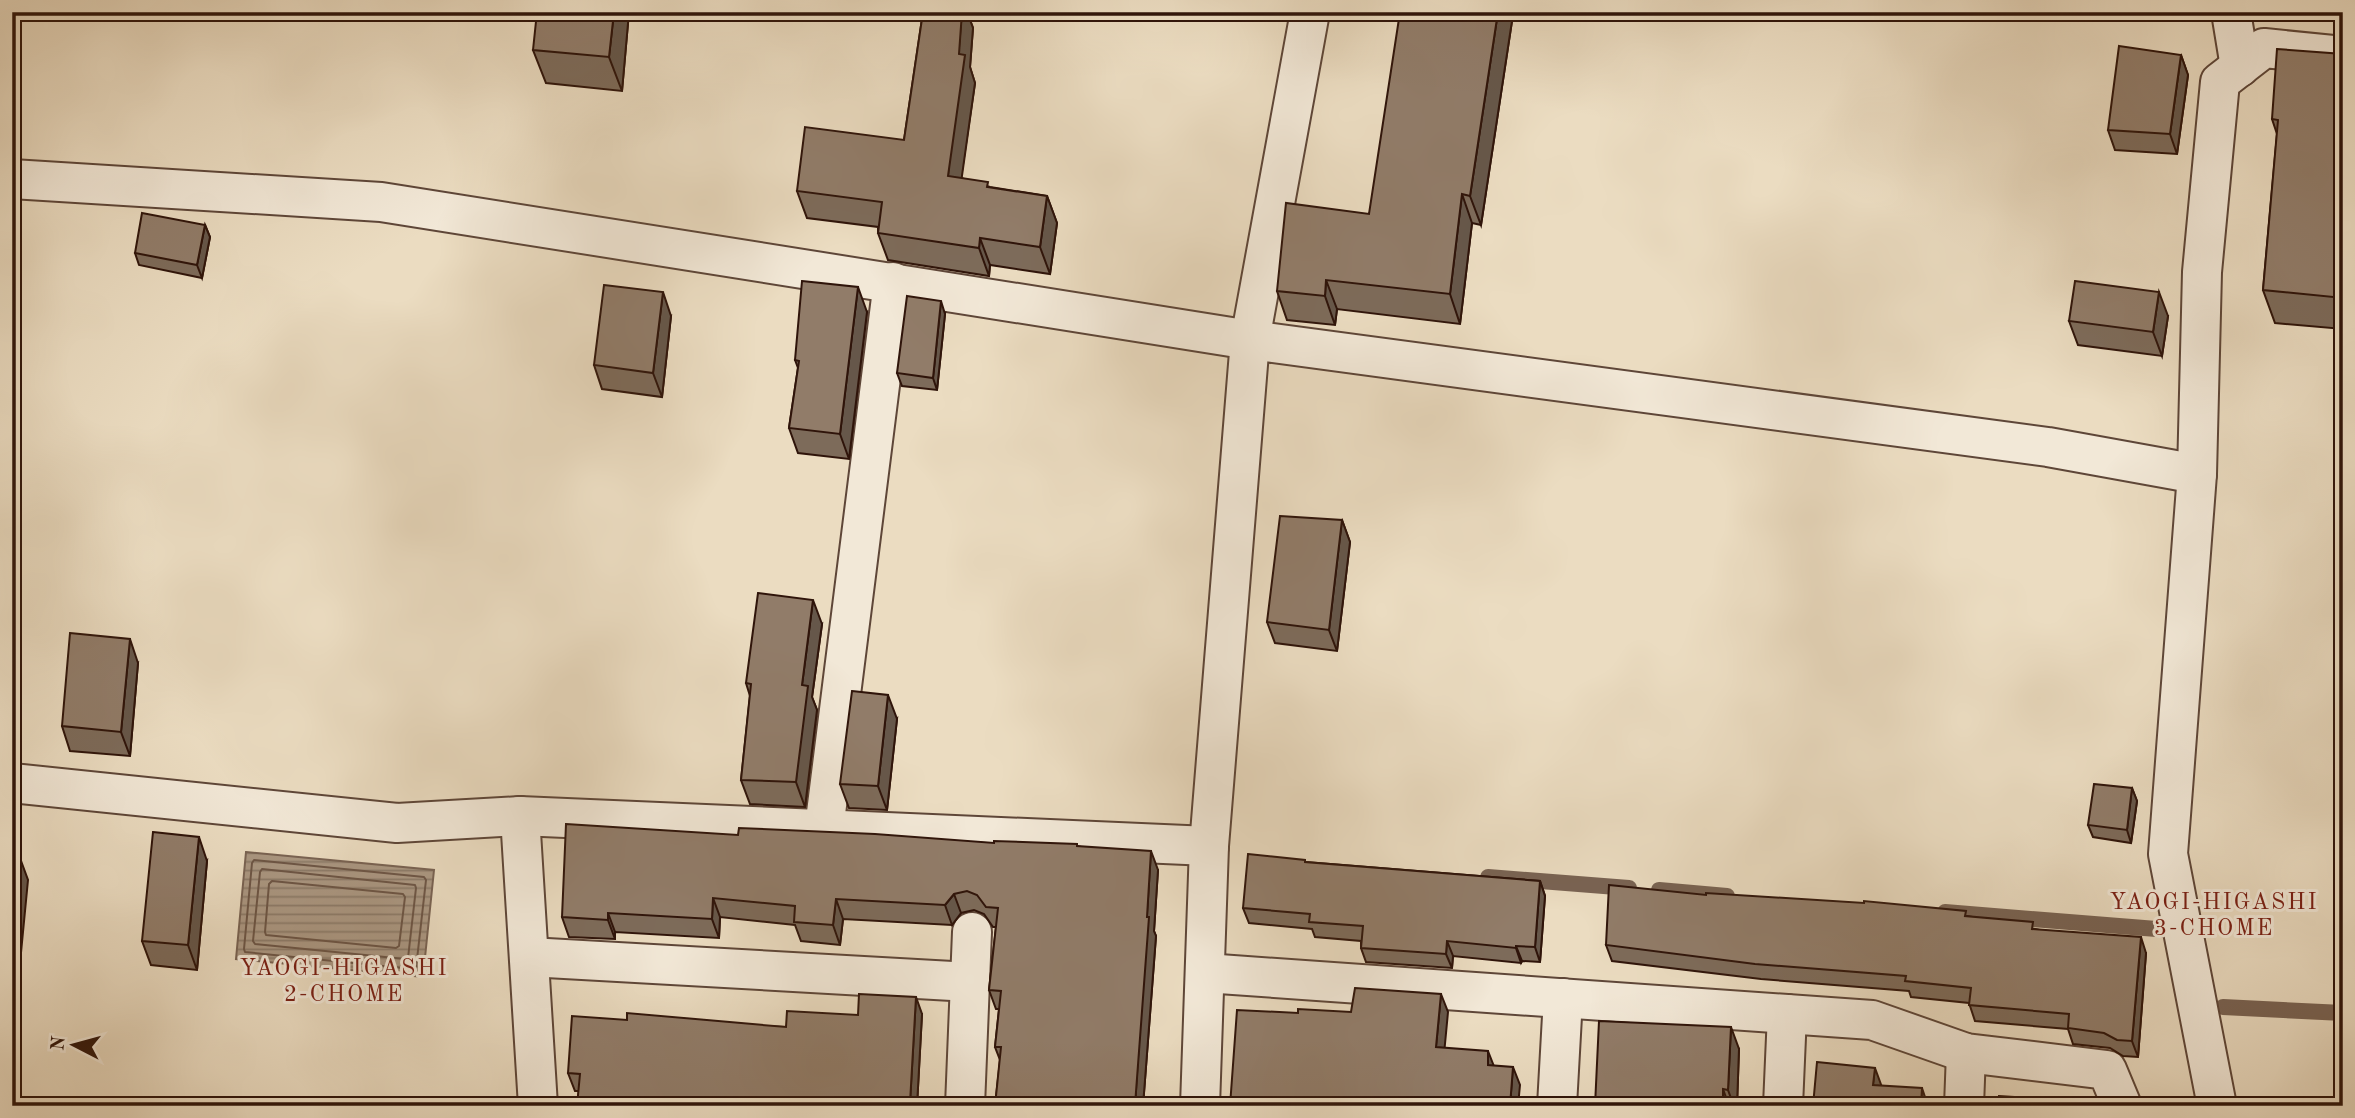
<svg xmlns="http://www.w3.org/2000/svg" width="2355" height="1118" font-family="'Old Standard TT',serif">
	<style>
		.water { fill: url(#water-rules); stroke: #796353; stroke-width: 2 }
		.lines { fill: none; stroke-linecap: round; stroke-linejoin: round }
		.shore { stroke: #6d5646; stroke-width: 2 }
		.stream { stroke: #796353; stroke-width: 16 }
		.minor-casing { stroke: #5e4638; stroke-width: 42 }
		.minor { stroke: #f2e8d7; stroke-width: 38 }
		.wall { fill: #7d6b5a; stroke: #2f140a; stroke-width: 2 }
		.shaded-wall { fill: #66574a; stroke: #2f140a; stroke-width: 2 }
		.building { fill: #917c69; stroke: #2f140a; stroke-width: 2 }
		.labels { text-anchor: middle; stroke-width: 6; stroke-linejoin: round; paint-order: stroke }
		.neighbourhood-label { font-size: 23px; letter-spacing: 2px; fill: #7a1f14; stroke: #f2e8d7 }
	</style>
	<defs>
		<pattern id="water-rules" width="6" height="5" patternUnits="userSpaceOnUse" patternTransform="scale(1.75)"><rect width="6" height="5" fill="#ab9883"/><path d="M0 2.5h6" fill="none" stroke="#8c7b69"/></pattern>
	</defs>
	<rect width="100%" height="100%" fill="#ebdcc1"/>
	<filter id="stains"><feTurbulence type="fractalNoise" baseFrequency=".00286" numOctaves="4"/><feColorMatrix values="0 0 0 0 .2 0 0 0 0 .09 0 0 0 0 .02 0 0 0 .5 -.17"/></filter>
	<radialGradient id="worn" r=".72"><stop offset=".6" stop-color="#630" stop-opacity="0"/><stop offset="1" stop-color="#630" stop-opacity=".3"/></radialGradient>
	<path class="water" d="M246,852L434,870L423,977L236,959Z"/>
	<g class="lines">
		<g class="shore">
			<path d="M254,860L424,877L426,880L416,968L413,969L245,952L244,949L252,863Z"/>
			<path d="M262,869L415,885L416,888L408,958L405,959L255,944L253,941L260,872Z"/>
			<path d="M272,881L403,894L405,897L399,946L396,948L266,935L265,932L269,884Z"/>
		</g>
		<g class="stream">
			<path d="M1488,877L1629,888"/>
			<path d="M1659,890L1727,896"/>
			<path d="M1945,912L2169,930"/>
			<path d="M2223,1007L2343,1013"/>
		</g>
		<g class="minor-casing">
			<g id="minor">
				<path d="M2231,12L2240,67"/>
				<path d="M12,179L381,202L1250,340L2048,447L2197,474"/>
				<path d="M12,783L397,823L520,816L1209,846"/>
				<path d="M520,816L538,1106"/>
				<path d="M824,829L893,282"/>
				<path d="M529,957L970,982"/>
				<path d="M1205,973L1872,1020L1966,1053L2107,1070L2122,1106"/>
				<path d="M965,1106L972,932"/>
				<path d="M1200,1106L1209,846L1250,340L1310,12"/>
				<path d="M1557,1106L1563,998"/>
				<path d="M1783,1106L1787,1014"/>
				<path d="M1964,1106L1966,1053"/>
				<path d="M2217,1106L2168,854L2197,474L2202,272L2220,82L2264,48L2343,56"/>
			</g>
		</g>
		<use href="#minor" class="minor"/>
	</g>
	<g class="wall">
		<path d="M629,12L622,91L546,83L533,50Z"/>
		<path d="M923,12H967L973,28L970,67L975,83L961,178L990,187L1047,196L1057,223L1050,274L990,265L989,276L888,260L878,233V227L807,218L797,191L904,140Z"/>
		<path d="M1512,21L1481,225L1472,223L1460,324L1337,309L1335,325L1287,320L1277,291L1369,214Z"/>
		<path d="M2343,54V329L2275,323L2263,290L2277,134L2272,119Z"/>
		<path d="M2181,55L2188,75L2177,154L2115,150L2108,130Z"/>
		<path d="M205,225L210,237L202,278L139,265L135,253Z"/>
		<path d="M867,312L849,459L798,453L789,428L798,368L795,360Z"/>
		<path d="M945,314L937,390L902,386L897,373Z"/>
		<path d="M671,316L662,397L602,389L594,365Z"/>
		<path d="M2168,316L2162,356L2078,345L2069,321Z"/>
		<path d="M1342,520L1350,542L1337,651L1275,643L1267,622Z"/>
		<path d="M822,624L812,697L817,710L805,807L750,804L741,780L750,696L746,683Z"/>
		<path d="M2343,660V781L2335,759Z"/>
		<path d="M138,663L130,756L70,751L62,726Z"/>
		<path d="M897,719L887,810L849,808L840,784Z"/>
		<path d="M2132,788L2137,801L2131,843L2093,837L2088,825Z"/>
		<path d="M738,835L1078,846L1158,870L1154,931L1156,936L1143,1106H995L1000,1060L995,1047L999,1009H996L989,990L996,927H993L984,914L974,910L961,913L952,925L843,919L840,945L801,941L795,925L720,917L719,938L615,932V939L569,937L562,917Z"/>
		<path d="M207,861L197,970L151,965L142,941Z"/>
		<path d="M1306,862L1540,881L1545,896L1540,962L1522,961L1521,963L1453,956L1452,968L1366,962L1361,948V941L1315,937L1312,929L1249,923L1243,908Z"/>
		<path d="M1967,916L2035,929L2146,953L2138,1057L2123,1056L2110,1048L2073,1044L2068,1029L1975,1021L1969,1003L1911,997L1909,991L1761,979L1612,961L1606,945Z"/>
		<path d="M922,1014L917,1106H577L579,1091H575L568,1073L627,1020L786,1027L858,1015Z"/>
		<path d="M1739,1049L1737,1106H1595Z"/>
	</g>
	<g class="shaded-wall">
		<path d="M614,12H629L622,91L609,57Z"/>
		<path d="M962,12H967L973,28L970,67L975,83L958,204L948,176Z"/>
		<path d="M1498,12H1509L1512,21L1481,225L1470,196Z"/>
		<path d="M2181,55L2188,75L2177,154L2170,134Z"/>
		<path d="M1462,194L1472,223L1460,324L1450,294Z"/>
		<path d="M1047,196L1057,223L1050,274L1040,247Z"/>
		<path d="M205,225L210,237L202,278L197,265Z"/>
		<path d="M980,238L990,265L989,276L979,248Z"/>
		<path d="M1326,280L1337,309L1335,325L1325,296Z"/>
		<path d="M858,287L867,312L849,459L840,434Z"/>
		<path d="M663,292L671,316L662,397L653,373Z"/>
		<path d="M2159,292L2168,316L2162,356L2153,332Z"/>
		<path d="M941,301L945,314L937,390L933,378Z"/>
		<path d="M1342,520L1350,542L1337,651L1329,630Z"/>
		<path d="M813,600L822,624L812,697L817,710L805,807L796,782L802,685Z"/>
		<path d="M130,639L138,663L130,756L121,732Z"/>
		<path d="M888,695L897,719L887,810L878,786Z"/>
		<path d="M2132,788L2137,801L2131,843L2127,830Z"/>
		<path d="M199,837L207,861L197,970L188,945Z"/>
		<path d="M13,839L28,880L12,1046V851Z"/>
		<path d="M1151,851L1158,870L1154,931L1156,936L1143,1106H1135Z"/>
		<path d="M1540,881L1545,896L1540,962L1535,947Z"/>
		<path d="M954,894L961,913L952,925L945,905Z"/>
		<path d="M713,898L720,917L719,938L712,919Z"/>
		<path d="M836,899L843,919L840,945L833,925Z"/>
		<path d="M608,913L615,932V939L608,920Z"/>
		<path d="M2141,937L2146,953L2138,1057L2132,1041Z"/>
		<path d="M1447,941L1453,956L1452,968L1446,954Z"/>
		<path d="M1516,946L1522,961L1521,963L1516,948Z"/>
		<path d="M1441,994L1448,1012L1443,1065L1436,1047Z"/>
		<path d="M916,997L922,1014L917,1106H911L910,1103Z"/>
		<path d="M1731,1027L1739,1049L1737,1106H1734L1728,1090Z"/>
		<path d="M1488,1051L1495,1069L1488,1065Z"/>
		<path d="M1513,1067L1520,1085L1518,1106H1510Z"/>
		<path d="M1875,1068L1883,1090L1873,1085Z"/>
		<path d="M1922,1088L1928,1106H1921Z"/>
		<path d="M1723,1089L1729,1106H1723Z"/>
	</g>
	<g class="building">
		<path d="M537,12H614L609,57L533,50Z"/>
		<path d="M923,12H962L959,54L965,55L948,176L988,182L987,187L1047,196L1040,247L980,238L979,248L878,233L882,202L797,191L805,127L904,140Z"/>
		<path d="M1400,12H1498L1470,196L1462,194L1450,294L1326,280L1325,296L1277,291L1286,203L1369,214Z"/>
		<path d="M2119,46L2181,55L2170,134L2108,130Z"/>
		<path d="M2277,49L2343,54V298L2263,290L2278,120L2272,119Z"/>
		<path d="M142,213L205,225L197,265L135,253Z"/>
		<path d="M802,281L858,287L840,434L789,428L799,361L795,360Z"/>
		<path d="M2075,281L2159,292L2153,332L2069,321Z"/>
		<path d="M604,285L663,292L653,373L594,365Z"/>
		<path d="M907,296L941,301L933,378L897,373Z"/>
		<path d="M1280,516L1342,520L1329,630L1267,622Z"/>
		<path d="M758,593L813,600L802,685L808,686L796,782L741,780L751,684L746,683Z"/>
		<path d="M70,633L130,639L121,732L62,726Z"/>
		<path d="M2343,660V760L2335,759Z"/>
		<path d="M852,691L888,695L878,786L840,784Z"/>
		<path d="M2094,784L2132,788L2127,830L2088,825Z"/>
		<path d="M566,824L738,835L739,828L875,834L994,843V841L1077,844V846L1151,851L1147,917H1149L1135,1105L1066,1102L1065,1106H995L1001,1047H995L1001,991L989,990L998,908L986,907L977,895L967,891L954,894L945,905L836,899L833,925L794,922L795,906L713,898L712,919L608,913V920L562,917Z"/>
		<path d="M153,832L199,837L188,945L142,941Z"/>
		<path d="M1248,854L1305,860V862L1540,881L1535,947L1516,946V948L1447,941L1446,954L1361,948L1363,926L1309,922L1310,914L1243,908Z"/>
		<path d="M1609,885L1706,895V893L1864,903V901L1966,911L1965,916L2033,922L2032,929L2141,937L2132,1041L2117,1040L2104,1033L2068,1028L2069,1014L1969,1005L1971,988L1905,981L1906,976L1755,964L1606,945Z"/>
		<path d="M1355,988L1441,994L1436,1047L1488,1051V1065L1513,1067L1510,1106H1230L1237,1010L1298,1013V1009L1351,1012Z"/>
		<path d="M859,994L916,997L910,1103H904L903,1106H577L580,1074L568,1073L572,1016L627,1020V1013L786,1027L787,1011L858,1015Z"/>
		<path d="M1599,1021L1731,1027L1728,1090L1723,1089V1106H1595Z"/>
		<path d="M1817,1062L1875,1068L1873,1085L1922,1088L1921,1106H1813Z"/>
		<path d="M1999,1096L2045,1099V1106H1999Z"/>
	</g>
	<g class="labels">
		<g class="neighbourhood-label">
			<text x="2214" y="909">YAOGI-HIGASHI<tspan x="2214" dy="26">3-CHOME</tspan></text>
			<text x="344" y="975">YAOGI-HIGASHI<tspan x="344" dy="26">2-CHOME</tspan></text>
		</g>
	</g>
	<rect width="2355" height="1118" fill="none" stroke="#ebdcc1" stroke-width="42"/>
	<rect x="14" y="14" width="2327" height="1090" fill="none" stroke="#2f140a" stroke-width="3.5"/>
	<rect x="21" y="21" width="2313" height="1076" fill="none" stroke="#2f140a" stroke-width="2"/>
	<g transform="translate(74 1045) rotate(276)" stroke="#f2e8d7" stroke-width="5" paint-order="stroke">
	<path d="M0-5L12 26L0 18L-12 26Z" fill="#2f140a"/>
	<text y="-10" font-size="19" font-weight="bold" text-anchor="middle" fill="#2f140a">N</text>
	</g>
	<rect width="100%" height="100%" filter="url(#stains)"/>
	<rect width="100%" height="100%" fill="url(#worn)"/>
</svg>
